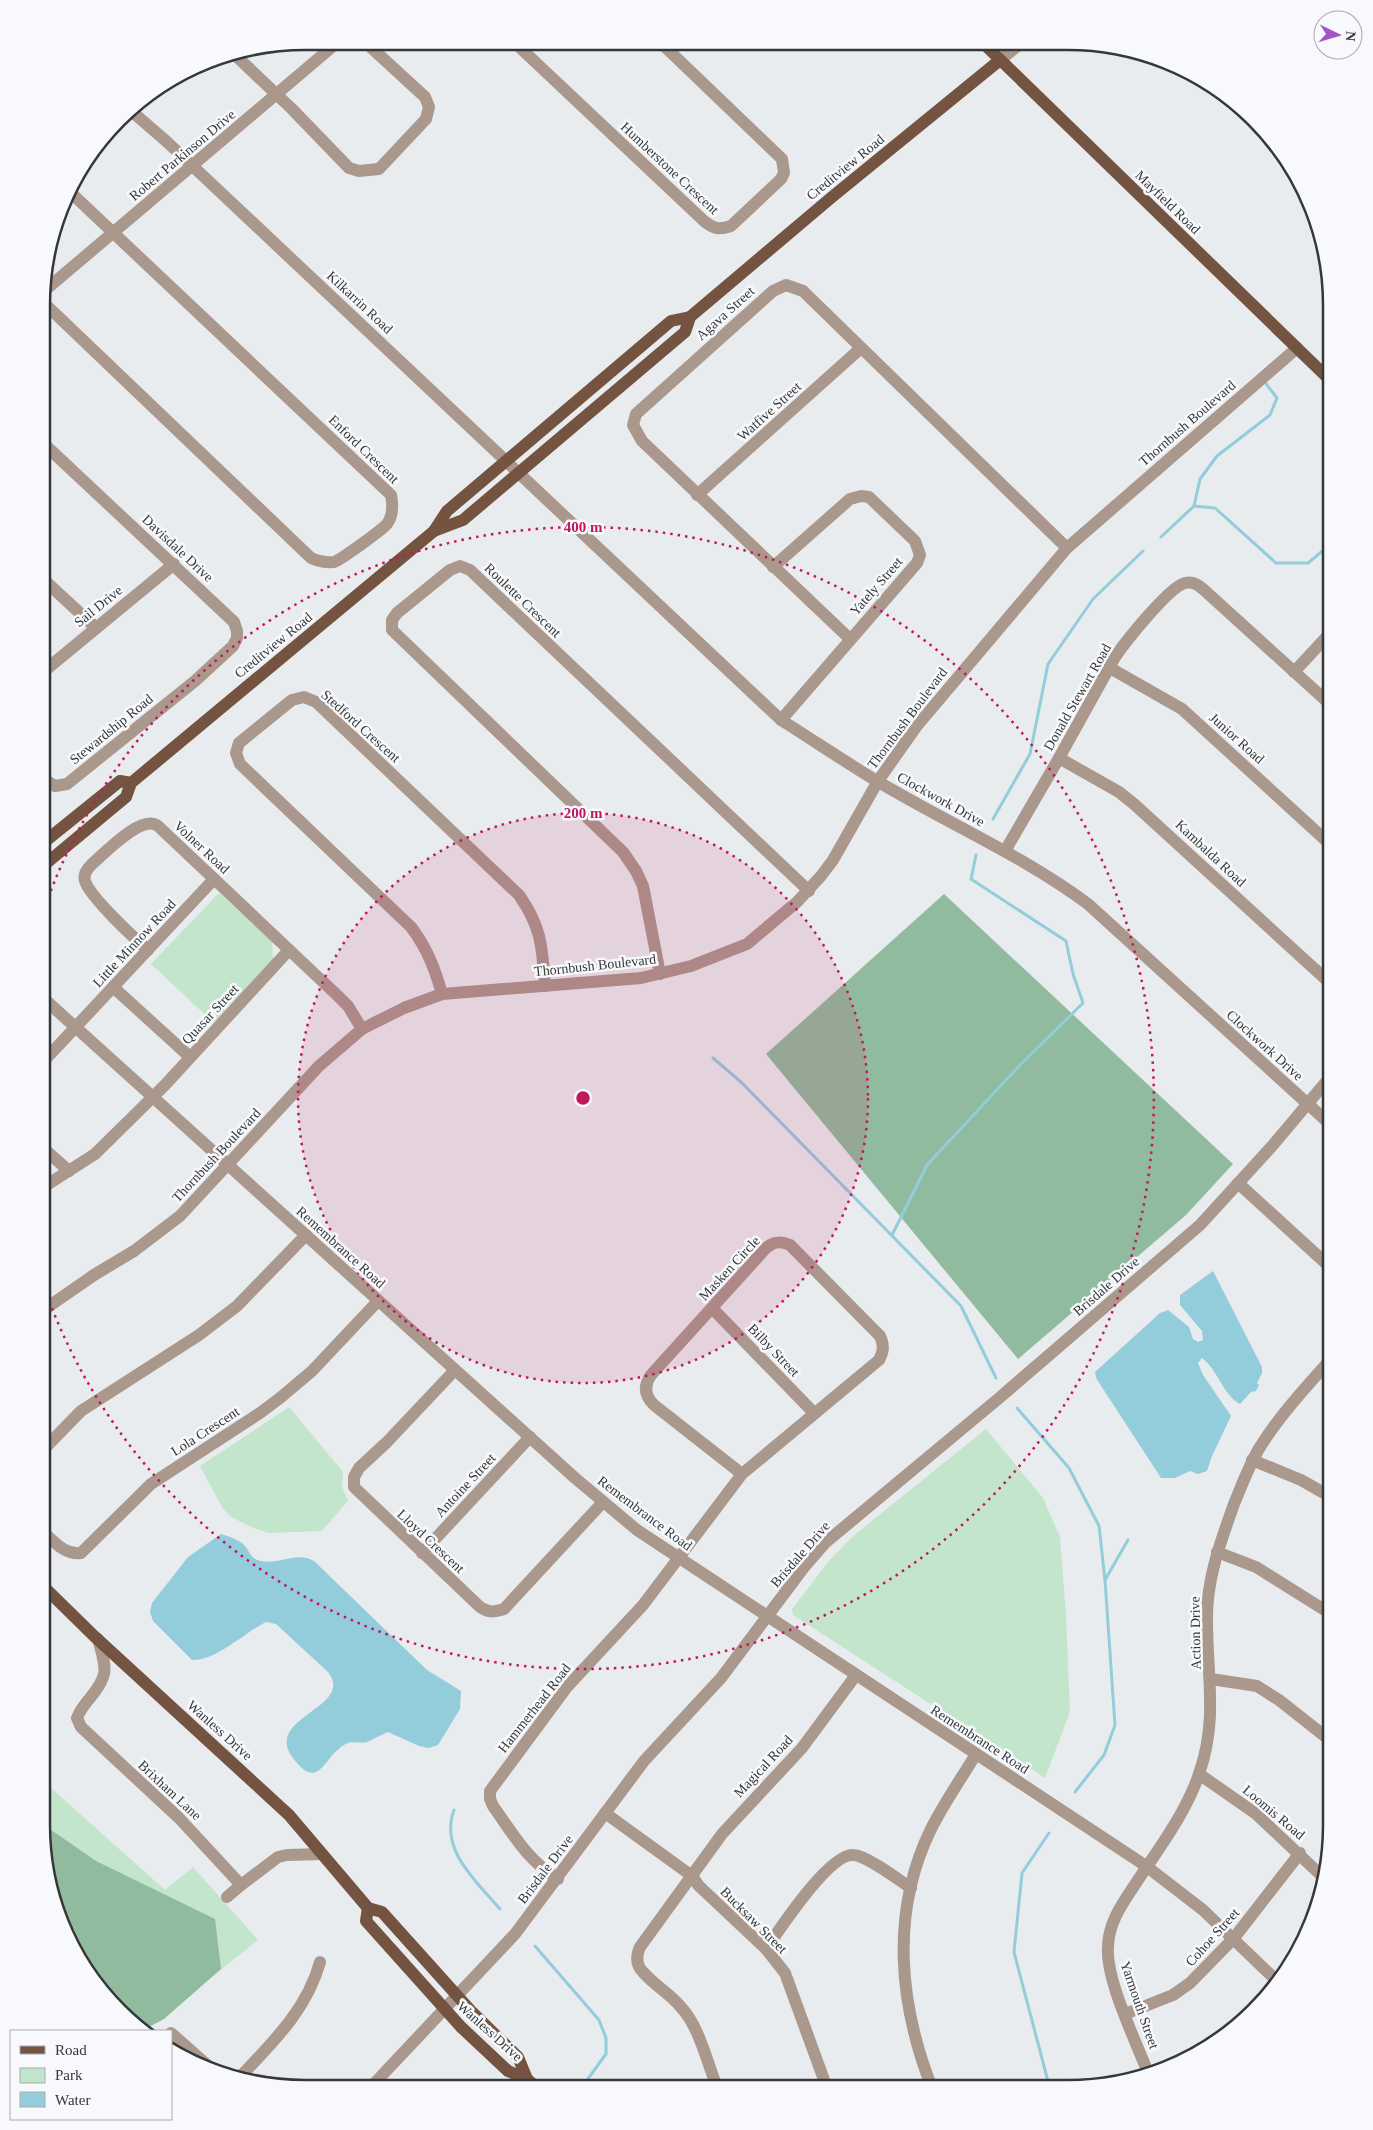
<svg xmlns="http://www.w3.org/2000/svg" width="1373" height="2130" font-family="Georgia,serif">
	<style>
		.green { fill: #c2e5cc }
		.forest { fill: #91bb9e }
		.water { fill: #93ccda }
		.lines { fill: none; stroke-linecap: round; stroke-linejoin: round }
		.stream { stroke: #93ccda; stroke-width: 3 }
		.minor { stroke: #ab988d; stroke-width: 12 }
		.major { stroke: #745341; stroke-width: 12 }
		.ring { fill: none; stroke: #c2185b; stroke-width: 2.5; stroke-dasharray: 2.5 5 }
		.labels { text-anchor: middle; stroke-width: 5; stroke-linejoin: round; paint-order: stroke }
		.street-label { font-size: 14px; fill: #363738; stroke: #f7f9fc }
		.rim { fill: none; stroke: #363738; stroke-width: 2.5 }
		.centre { fill: #c2185b; stroke: #f7f9fc; stroke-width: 2.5 }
		.ring-label { font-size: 15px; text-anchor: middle; font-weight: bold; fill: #c2185b; stroke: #f7f9fc; stroke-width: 5; stroke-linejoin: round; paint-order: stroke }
	</style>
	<rect width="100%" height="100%" fill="#e9ecef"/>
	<g class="green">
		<path d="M219,893L272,941L273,959L214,1023L151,964Z"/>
		<path d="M289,1407L343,1472L342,1487L348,1501L322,1531L268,1533L251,1527L231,1517L223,1509L200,1466Z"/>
		<path d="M986,1429L1043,1498L1060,1537L1066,1615L1070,1712L1045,1778L793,1615L792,1609L829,1561L853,1536Z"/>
		<path d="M41,1779L165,1890L193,1867L258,1940L145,2031H141L96,1986L61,1926L41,1825Z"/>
	</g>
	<g class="forest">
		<path d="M944,894L1233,1164L1186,1215L1018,1359L766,1054Z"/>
		<path d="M41,1823L96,1861L215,1919L221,1969L164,2019L141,2031L96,1986L61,1926Z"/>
	</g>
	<g class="water">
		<path d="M1213,1271L1262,1367V1373L1257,1383L1259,1385L1256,1391L1251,1392L1240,1404C1222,1394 1219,1371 1202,1358L1198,1363L1203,1375L1231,1416L1212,1456L1207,1471L1198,1474L1190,1471L1175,1478H1161L1096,1378L1095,1372L1160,1313L1168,1310L1189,1327L1193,1339L1198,1342L1203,1340L1202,1331L1180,1305V1295Z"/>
		<path d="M221,1534C228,1536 236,1539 242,1543C250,1549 249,1559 261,1561C280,1565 296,1551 314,1561L427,1670L461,1691L460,1709L438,1745L429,1748L419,1746L388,1732C380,1735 374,1739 367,1742C360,1744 351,1740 344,1745C324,1756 319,1793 293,1758C262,1717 356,1708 328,1672L276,1624L266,1622C246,1632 214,1662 192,1660L153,1621L150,1612L152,1603L188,1557Z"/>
	</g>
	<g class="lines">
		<g class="stream">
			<path d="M1194,506L1215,508L1276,563H1308L1332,543"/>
			<path d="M1161,537L1194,506L1200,479L1217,456L1270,415L1277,398L1264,381"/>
			<path d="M993,819L1030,754L1048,664L1093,599L1143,551"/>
			<path d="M713,1058L741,1082L961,1306L996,1378"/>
			<path d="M892,1235L927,1165L1020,1065L1083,1003L1073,974L1066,941L971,879L976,855"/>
			<path d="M1017,1408L1069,1468L1099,1526L1105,1580L1115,1725L1104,1755L1075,1792"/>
			<path d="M1105,1580L1128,1540"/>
			<path d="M454,1810C439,1850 477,1882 500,1909"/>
			<path d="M1049,1833L1022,1873L1014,1952L1050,2089"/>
			<path d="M535,1946L599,2020L606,2038V2054L587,2080L578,2087"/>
		</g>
		<g class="minor">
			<path d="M514,42L704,221C714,229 719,230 731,226L781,179L784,173L782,159L660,42"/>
			<path d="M235,55L291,108L349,168L359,171L379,169L426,119L429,107L425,97L364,41"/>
			<path d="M1000,60L1021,43"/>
			<path d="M129,109L166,141L781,720C813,740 845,762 877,781C947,823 1022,855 1088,904L1331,1125"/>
			<path d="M43,292L339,41"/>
			<path d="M43,302L311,558C318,561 326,563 334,562C338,562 383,529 387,524C393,516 393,505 391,495L68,190"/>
			<path d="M697,495L861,348"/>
			<path d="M773,567L850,499L861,496L869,497L915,541L920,555L917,563L781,720"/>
			<path d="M43,579L95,627"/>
			<path d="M850,639L642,441L633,425L636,414L773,291L786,285L803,291L1067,548"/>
			<path d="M1110,668L1182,709L1332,846"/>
			<path d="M43,672L174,564"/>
			<path d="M1294,672L1332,631"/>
			<path d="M1059,758L1119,792L1134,804L1331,984"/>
			<path d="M43,779L55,786L67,784L195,681L233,646L237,638V631L234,622L43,443"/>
			<path d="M1005,851L1059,758L1115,657C1126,641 1169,587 1185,583C1193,581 1198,585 1203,589L1332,706"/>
			<path d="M148,950C134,938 90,897 85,881C83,874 87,869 92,864C105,853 142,813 158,826L338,996L348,1006L362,1029"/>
			<path d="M660,974L643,886L636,871L623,852L392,630V620L397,613L450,570L460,566L470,570L809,891"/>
			<path d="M113,987L190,1057"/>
			<path d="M442,994C435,969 427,948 411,927L240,764L236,753L239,743L292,700L304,697L316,702L519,895C542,928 542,947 545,986"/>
			<path d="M42,997L575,1478L637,1530L1146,1866L1203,1910L1278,1982"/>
			<path d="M42,1063L214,879"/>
			<path d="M42,1147L69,1171"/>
			<path d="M1238,1183L1331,1268"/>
			<path d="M42,1188L95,1154L165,1085L289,950"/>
			<path d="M712,1308L814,1413"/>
			<path d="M42,1311L94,1275L134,1251L180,1216L319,1066L362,1029L404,1008L442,994L641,978L691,966L747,944L797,902L821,876L833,860L878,781L916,727L1067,548L1297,348"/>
			<path d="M455,1370L387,1442L359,1468L354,1477V1487L480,1607C489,1613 494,1612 504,1609L603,1502"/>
			<path d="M42,1451L81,1411L199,1335L237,1306L306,1235"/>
			<path d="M1252,1460L1301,1480L1331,1497"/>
			<path d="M42,1531C54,1541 64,1555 81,1553L151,1484L260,1413L280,1398L312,1371L378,1301"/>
			<path d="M1217,1552L1256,1567L1331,1614"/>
			<path d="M422,1553L530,1437"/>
			<path d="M98,1639C106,1668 110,1674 90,1698C84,1705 80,1710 77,1718L81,1727L179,1818L241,1885L278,1857L287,1855L322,1854"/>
			<path d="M1211,1679L1257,1686L1279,1700L1331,1741"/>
			<path d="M1199,1774L1255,1813L1324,1878"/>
			<path d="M605,1813L692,1876L699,1886L766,1949L785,1973L827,2088"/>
			<path d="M558,1879C527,1860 513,1834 493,1806L490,1799V1791L567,1687L643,1605L742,1474L879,1360C884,1351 884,1345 880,1336L790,1245C781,1241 774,1241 766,1248L651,1375C643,1386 645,1396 654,1405L742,1474"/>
			<path d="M227,1897L241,1885"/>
			<path d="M766,1949C779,1930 830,1852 854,1855C867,1856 899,1880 911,1888"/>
			<path d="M1125,2014L1173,1995L1190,1983L1234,1938L1300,1853"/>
			<path d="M171,2033L215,2072"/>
			<path d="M1148,2073C1136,2041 1105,1979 1108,1946C1109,1921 1123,1903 1136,1883C1159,1848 1186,1813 1199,1774C1218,1720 1207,1676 1207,1622C1206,1581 1220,1543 1234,1504C1242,1485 1249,1465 1260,1447C1280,1415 1306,1387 1331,1359"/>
			<path d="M239,2078C272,2043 307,2010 320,1962"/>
			<path d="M371,2087L515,1934L644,1761L721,1678L805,1566L825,1543L998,1399L1200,1225L1273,1145L1331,1076"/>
			<path d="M714,2088V2079C705,2055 698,2025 680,2006C669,1993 654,1985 643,1972C636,1965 636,1956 640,1947L722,1834L802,1748L856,1675"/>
			<path d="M932,2088C899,2004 890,1913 931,1829C944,1803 961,1779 976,1754"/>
		</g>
		<g class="major">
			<path d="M983,43L1332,382"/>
			<path d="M434,531L463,520L685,332L690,317"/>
			<path d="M43,843L120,781L131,783"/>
			<path d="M43,866L126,797L131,783L434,531L447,511L671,321L690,317L832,197L1000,60"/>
			<path d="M42,1585L94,1636L289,1815L368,1908L382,1912L471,2011L518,2057L527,2079"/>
			<path d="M368,1908L366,1921L461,2027L508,2071L527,2079L536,2087"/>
		</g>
	</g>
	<circle cx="583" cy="1098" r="285" fill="#c2185b" fill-opacity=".12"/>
	<g class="ring">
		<circle cx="583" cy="1098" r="285"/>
		<path d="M43 912A571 571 0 1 1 43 1284"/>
	</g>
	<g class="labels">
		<g class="street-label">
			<text transform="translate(182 155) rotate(-40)" y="5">Robert Parkinson Drive</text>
			<text transform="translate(845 167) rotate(-39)" y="5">Creditview Road</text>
			<text transform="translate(670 168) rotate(43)" y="5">Humberstone Crescent</text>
			<text transform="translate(1168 202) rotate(44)" y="5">Mayfield Road</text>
			<text transform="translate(360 302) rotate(43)" y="5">Kilkarrin Road</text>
			<text transform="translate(725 313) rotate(-42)" y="5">Agava Street</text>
			<text transform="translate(769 411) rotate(-42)" y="5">Watfive Street</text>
			<text transform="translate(1187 423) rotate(-41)" y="5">Thornbush Boulevard</text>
			<text transform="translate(364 449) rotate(44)" y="5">Enford Crescent</text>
			<text transform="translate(178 548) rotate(43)" y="5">Davisdale Drive</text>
			<text transform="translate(876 586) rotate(-49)" y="5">Yately Street</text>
			<text transform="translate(523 600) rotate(44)" y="5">Roulette Crescent</text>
			<text transform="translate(98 606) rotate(-39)" y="5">Sail Drive</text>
			<text transform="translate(273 645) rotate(-39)" y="5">Creditview Road</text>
			<text transform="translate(1077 697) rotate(-60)" y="5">Donald Stewart Road</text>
			<text transform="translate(907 718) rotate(-53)" y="5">Thornbush Boulevard</text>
			<text transform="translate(361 726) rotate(42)" y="5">Stedford Crescent</text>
			<text transform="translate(111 729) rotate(-39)" y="5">Stewardship Road</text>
			<text transform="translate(1237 738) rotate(42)" y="5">Junior Road</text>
			<text transform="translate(941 799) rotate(29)" y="5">Clockwork Drive</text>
			<text transform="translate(202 847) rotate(43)" y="5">Volner Road</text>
			<text transform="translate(1211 853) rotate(43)" y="5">Kambalda Road</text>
			<text transform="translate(134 943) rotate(-47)" y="5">Little Minnow Road</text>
			<text transform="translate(595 965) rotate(-6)" y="5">Thornbush Boulevard</text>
			<text transform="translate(210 1014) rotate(-47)" y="5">Quasar Street</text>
			<text transform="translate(1265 1045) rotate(42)" y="5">Clockwork Drive</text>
			<text transform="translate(216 1155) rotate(-47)" y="5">Thornbush Boulevard</text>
			<text transform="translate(341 1247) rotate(42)" y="5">Remembrance Road</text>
			<text transform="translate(729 1268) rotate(-47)" y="5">Masken Circle</text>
			<text transform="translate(1106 1286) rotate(-41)" y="5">Brisdale Drive</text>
			<text transform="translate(774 1350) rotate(46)" y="5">Bilby Street</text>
			<text transform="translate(205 1431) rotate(-33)" y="5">Lola Crescent</text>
			<text transform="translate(465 1485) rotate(-47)" y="5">Antoine Street</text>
			<text transform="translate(645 1513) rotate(37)" y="5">Remembrance Road</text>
			<text transform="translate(431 1541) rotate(43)" y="5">Lloyd Crescent</text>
			<text transform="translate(800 1554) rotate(-49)" y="5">Brisdale Drive</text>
			<text transform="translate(1195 1633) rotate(-91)" y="5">Action Drive</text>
			<text transform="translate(534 1708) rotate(-52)" y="5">Hammerhead Road</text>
			<text transform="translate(220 1730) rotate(42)" y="5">Wanless Drive</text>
			<text transform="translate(980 1739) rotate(33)" y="5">Remembrance Road</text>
			<text transform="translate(763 1766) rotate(-47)" y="5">Magical Road</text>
			<text transform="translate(170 1790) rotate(43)" y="5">Brixham Lane</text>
			<text transform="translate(1274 1812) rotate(40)" y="5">Loomis Road</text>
			<text transform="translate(545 1869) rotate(-53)" y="5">Brisdale Drive</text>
			<text transform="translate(754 1920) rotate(45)" y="5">Bucksaw Street</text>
			<text transform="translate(1212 1937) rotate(-48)" y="5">Cohoe Street</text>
			<text transform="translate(1140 2005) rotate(71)" y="5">Yarmouth Street</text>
			<text transform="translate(490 2031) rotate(42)" y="5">Wanless Drive</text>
		</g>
	</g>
	<path d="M0 0H1373V2130H0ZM305 50H1068A255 255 0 0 1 1323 305V1825A255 255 0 0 1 1068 2080H305A255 255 0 0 1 50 1825V305A255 255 0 0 1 305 50Z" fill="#f7f9fc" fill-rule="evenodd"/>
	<path class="rim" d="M305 50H1068A255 255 0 0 1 1323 305V1825A255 255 0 0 1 1068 2080H305A255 255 0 0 1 50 1825V305A255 255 0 0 1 305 50Z"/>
	<circle cx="583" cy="1098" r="8" class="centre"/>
	<g class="ring-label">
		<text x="583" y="532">400 m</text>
		<text x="583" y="818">200 m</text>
	</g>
	<rect x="10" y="2030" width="162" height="90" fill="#f7f9fc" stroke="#aaabae"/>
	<rect x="20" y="2046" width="25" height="8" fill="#745341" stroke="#aaabae"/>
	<text x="55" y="2055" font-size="15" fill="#363738">Road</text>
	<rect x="20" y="2068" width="25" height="15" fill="#c2e5cc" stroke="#aaabae"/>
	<text x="55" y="2080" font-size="15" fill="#363738">Park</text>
	<rect x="20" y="2092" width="25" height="15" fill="#93ccda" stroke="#aaabae"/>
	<text x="55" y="2105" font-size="15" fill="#363738">Water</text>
	<g transform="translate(1338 35) rotate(95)"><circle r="24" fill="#f7f9fc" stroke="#aaabae"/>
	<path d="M0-4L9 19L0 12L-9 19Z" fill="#a354c5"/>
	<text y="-8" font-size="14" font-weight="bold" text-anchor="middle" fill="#363738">N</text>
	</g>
</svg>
